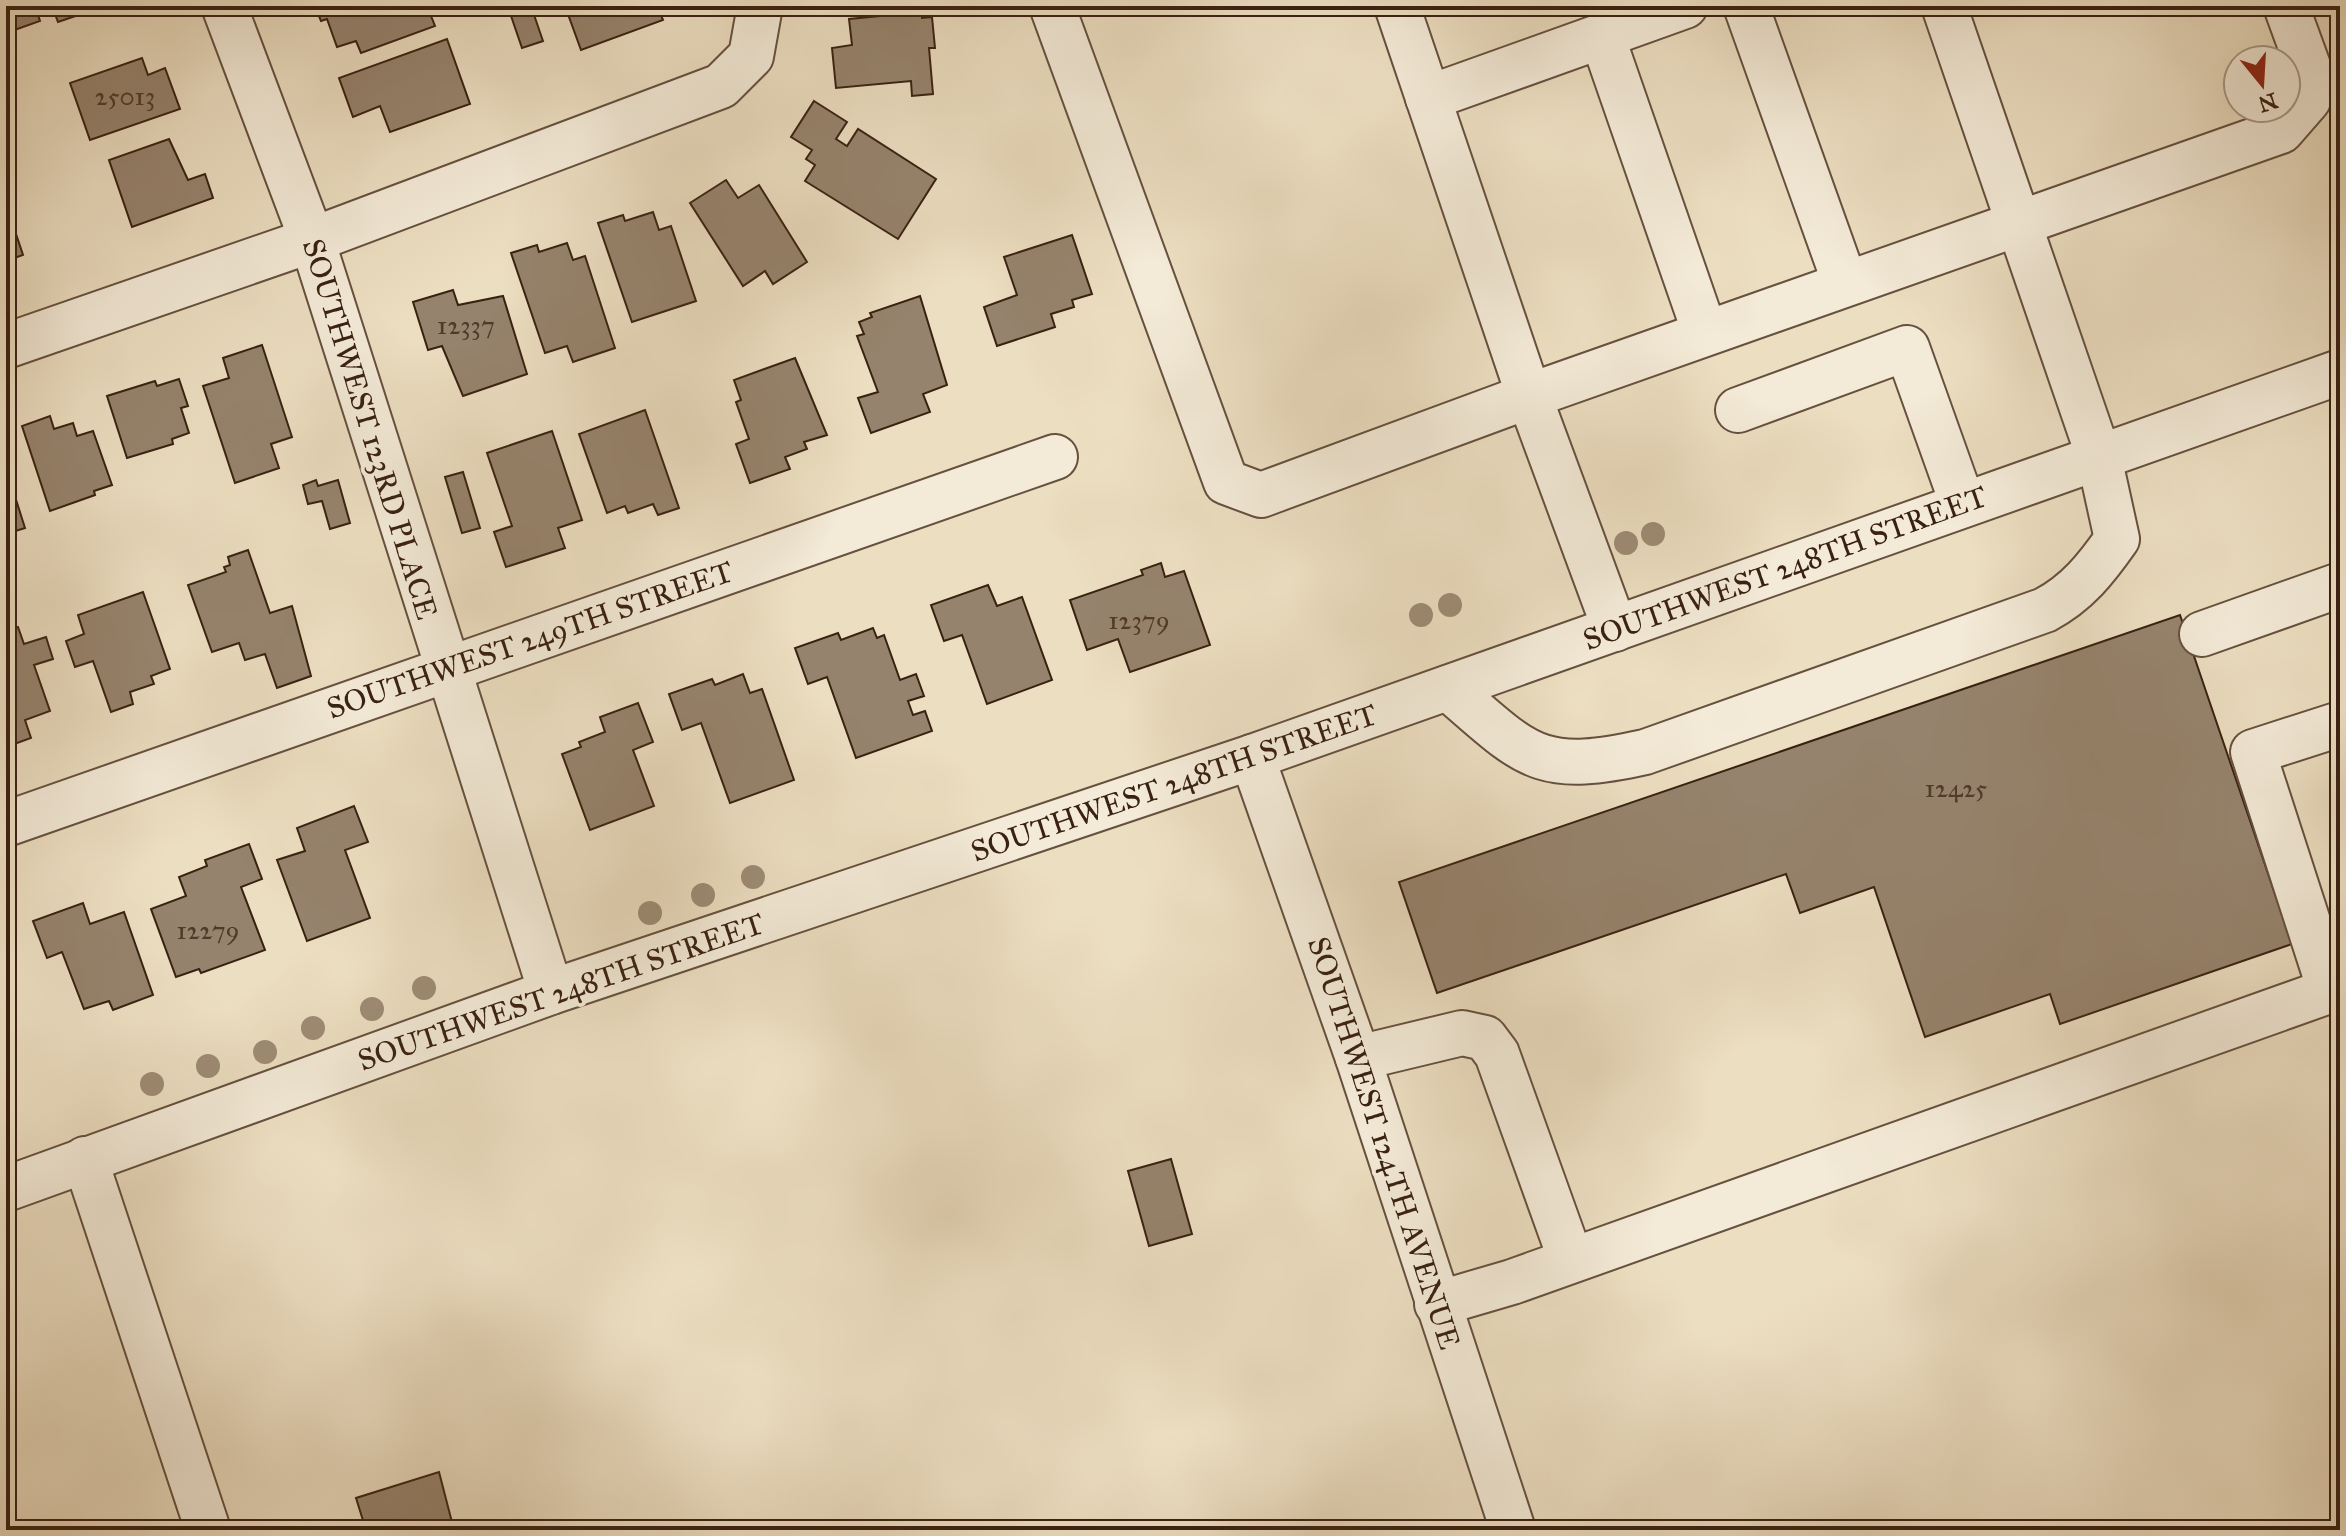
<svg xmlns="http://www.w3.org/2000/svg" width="2346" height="1536" font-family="'IM FELL Great Primer',serif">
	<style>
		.building { fill: #96836d; stroke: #392112; stroke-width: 2 }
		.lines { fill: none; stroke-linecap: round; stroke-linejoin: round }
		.minor-casing { stroke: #66503e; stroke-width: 48 }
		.minor { stroke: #f3ead7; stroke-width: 44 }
		.tree { fill: #9e8c75 }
		.labels { text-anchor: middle; stroke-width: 8; stroke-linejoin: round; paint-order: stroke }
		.number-label { font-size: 26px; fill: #503a29 }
		.street-label { font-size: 30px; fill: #392112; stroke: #f3ead7 }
	</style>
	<rect width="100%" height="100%" fill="#ecdec1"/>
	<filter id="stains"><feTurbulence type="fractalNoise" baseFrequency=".0025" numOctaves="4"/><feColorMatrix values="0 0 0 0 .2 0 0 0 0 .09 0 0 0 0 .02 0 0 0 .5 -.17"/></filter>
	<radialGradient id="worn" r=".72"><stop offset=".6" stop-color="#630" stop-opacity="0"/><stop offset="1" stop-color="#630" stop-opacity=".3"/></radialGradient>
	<g class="building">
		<path d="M6,6H35L40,21L6,33Z"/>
		<path d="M52,6H105L58,22Z"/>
		<path d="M315,6H427L435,26L361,53L356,41L337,47L327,19L321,21Z"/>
		<path d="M531,6L543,41L522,48L510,13Z"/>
		<path d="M565,6H662L658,8L663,20L581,50Z"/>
		<path d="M922,12V18L932,17L935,48H929L933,94L912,96L911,81L836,88L832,48L852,45L849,19Z"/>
		<path d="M447,39L470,104L390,132L380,106L353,117L339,78Z"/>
		<path d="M142,58L148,75L165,68L180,109L90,140L70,83Z"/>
		<path d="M814,101L847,122L836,139L847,146L858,129L936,179L898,239L805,181L815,165L806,159L812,150L791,137Z"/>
		<path d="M169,139L188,180L205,174L213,198L132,227L109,160Z"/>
		<path d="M726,180L738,198L759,185L807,262L773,284L765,271L743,286L690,203Z"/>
		<path d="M6,204L23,255L6,261Z"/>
		<path d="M653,212L659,230L671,226L696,301L632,322L598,223L623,215L625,221Z"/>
		<path d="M1072,235L1092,294L1072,300L1074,307L1051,314L1055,327L997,346L984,307L1017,295L1004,257Z"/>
		<path d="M567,243L573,260L585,256L615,348L573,362L567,346L545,353L511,253L537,245L539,252Z"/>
		<path d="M453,290L458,305L503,296L527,374L463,396L442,346L428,350L413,302Z"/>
		<path d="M920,296L947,385L923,394L930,412L871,433L858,398L878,392L857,336L864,334L859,322L872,317L870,313Z"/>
		<path d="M262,345L292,437L271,444L279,468L235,483L203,386L229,378L223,358Z"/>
		<path d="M795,358L827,435L804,442L807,449L785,457L790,469L750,483L736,444L749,439L736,402L741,400L734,380Z"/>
		<path d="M179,379L188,406L181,408L189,433L172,439L173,444L127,458L107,396L155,381L157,386Z"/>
		<path d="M645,410L679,508L658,515L653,504L628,513L625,506L607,513L579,434Z"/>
		<path d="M50,416L54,429L73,423L77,436L93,431L112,485L94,491L95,495L50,511L22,426Z"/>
		<path d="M552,431L582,520L558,528L565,548L506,567L494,532L512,526L487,453Z"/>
		<path d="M6,468L25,528L6,534Z"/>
		<path d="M463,472L480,528L462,533L445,477Z"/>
		<path d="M316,480L318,486L338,480L350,523L330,529L322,501L308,504L303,485Z"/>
		<path d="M248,550L270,613L292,606L311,676L277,688L265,654L245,660L239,643L212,652L188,585L226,572L224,567L230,565L228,557Z"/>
		<path d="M1161,563L1165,577L1184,571L1210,645L1130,672L1118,639L1087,650L1070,600L1143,575L1141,570Z"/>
		<path d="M988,585L997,606L1022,597L1052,680L987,704L962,635L944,641L931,605Z"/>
		<path d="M143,592L170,669L151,676L154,684L130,692L133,704L111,712L93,661L75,667L66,641L84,634L78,615Z"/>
		<path d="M2180,615L2292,944L2060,1024L2050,994L1925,1037L1874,887L1800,913L1786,874L1437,993L1399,882Z"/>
		<path d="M18,627L24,644L46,637L53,659L34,665L50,711L25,720L31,738L6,747V631Z"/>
		<path d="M873,628L877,638L884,635L900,680L916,674L924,696L908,701L913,715L925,711L932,731L856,758L827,677L808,684L795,648L838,633L841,640Z"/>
		<path d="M743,674L750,693L762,689L794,780L730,803L701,723L682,730L669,694L712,679L715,685Z"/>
		<path d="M638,703L653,742L633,750L654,806L590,830L562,754L581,747L579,742L605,732L600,717Z"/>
		<path d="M354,806L368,842L345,850L370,918L307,941L277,860L305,851L297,828Z"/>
		<path d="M249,844L262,879L241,887L265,950L201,973L199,969L176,977L151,909L186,896L179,877L207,866L205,860Z"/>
		<path d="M83,903L90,924L124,912L153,995L113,1010L109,1001L84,1009L62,952L47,958L33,921Z"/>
		<path d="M1171,1159L1192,1234L1149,1246L1128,1171Z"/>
		<path d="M439,1472L454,1530H366L356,1498Z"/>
	</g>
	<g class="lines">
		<g class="minor-casing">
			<g id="minor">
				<path d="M224,6L312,240L551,992"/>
				<path d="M1052,6L1226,482L1261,495L1529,396L2281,131L2308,100L2309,69L2286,6"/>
				<path d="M1397,6L1529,396L1615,629"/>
				<path d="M1746,6L1845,283"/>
				<path d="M1602,36L1705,333"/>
				<path d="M1428,98L1685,6"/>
				<path d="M6,346L312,240L721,86L751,56L760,6"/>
				<path d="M1738,410L1907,348L1963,505"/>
				<path d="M2202,634L2340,585"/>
				<path d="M1448,688C1527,756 1537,776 1645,752L2045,610C2077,593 2096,569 2117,539L2099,457L1944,6"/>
				<path d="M1252,757L1358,1058L1513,1530"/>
				<path d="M6,824L1055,457"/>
				<path d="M2330,990L2253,752L2340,724"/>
				<path d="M1358,1058L1462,1033L1485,1038L1497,1054L1571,1260"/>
				<path d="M85,1159L208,1530"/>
				<path d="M6,1189L551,992L1252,757L2340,372"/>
				<path d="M1437,1304L1512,1282L2340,987"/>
			</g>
		</g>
		<use href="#minor" class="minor"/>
	</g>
	<g class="tree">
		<circle cx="1653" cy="534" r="12"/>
		<circle cx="1626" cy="543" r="12"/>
		<circle cx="1450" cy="605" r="12"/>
		<circle cx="1421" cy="615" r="12"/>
		<circle cx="753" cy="877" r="12"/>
		<circle cx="703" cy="895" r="12"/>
		<circle cx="650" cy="913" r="12"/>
		<circle cx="424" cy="988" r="12"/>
		<circle cx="372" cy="1009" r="12"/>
		<circle cx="313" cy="1028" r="12"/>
		<circle cx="265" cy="1052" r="12"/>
		<circle cx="208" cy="1066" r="12"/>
		<circle cx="152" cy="1084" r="12"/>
	</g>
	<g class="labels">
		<g class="number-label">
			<text x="125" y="105">25013</text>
			<text x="466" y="334">12337</text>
			<text x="1139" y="629">12379</text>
			<text x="1956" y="797">12425</text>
			<text x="208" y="939">12279</text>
		</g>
		<g class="street-label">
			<text transform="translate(370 429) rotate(73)" y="10">SOUTHWEST 123RD PLACE</text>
			<text transform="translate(1785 568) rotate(-20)" y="10">SOUTHWEST 248TH STREET</text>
			<text transform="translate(530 640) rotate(-19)" y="10">SOUTHWEST 249TH STREET</text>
			<text transform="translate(1174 783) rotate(-19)" y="10">SOUTHWEST 248TH STREET</text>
			<text transform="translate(561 992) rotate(-19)" y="10">SOUTHWEST 248TH STREET</text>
			<text transform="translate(1384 1143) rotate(72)" y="10">SOUTHWEST 124TH AVENUE</text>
		</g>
	</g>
	<rect width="2346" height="1536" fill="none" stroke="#ecdec1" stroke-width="32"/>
	<rect x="8" y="8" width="2330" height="1520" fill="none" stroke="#392112" stroke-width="4"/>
	<rect x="16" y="16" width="2314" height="1504" fill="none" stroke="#392112" stroke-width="2"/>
	<g transform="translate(2262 84) rotate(162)"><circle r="38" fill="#f3ead7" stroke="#a99a88" stroke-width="2"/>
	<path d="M0-6L14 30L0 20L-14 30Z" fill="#8f2418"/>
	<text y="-12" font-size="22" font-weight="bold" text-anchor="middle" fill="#392112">N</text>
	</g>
	<rect width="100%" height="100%" filter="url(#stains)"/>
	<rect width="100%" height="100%" fill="url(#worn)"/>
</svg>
